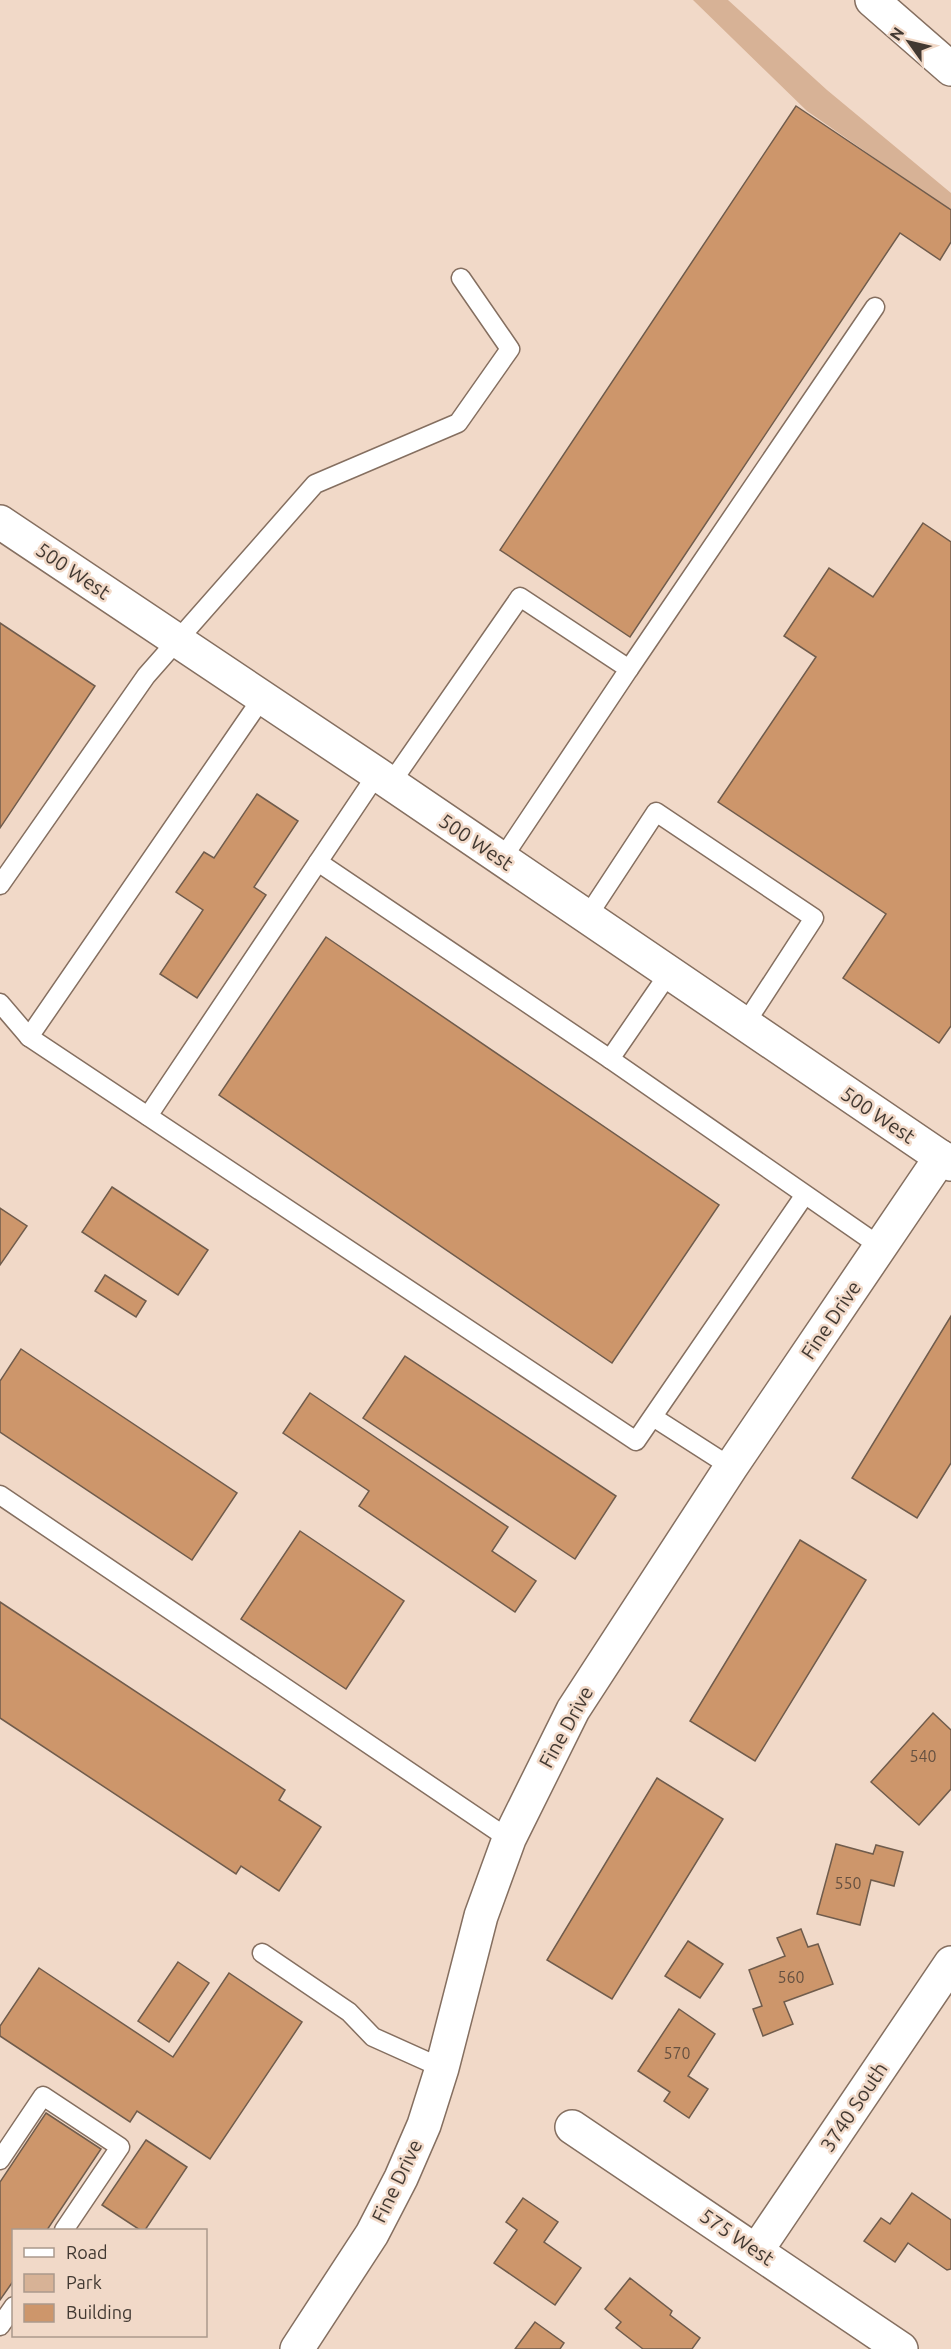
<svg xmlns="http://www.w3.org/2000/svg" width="951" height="2349" font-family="Ubuntu,sans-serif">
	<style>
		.green { fill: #d7b296 }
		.building { fill: #cd966b; stroke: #705c4c; stroke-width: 1.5 }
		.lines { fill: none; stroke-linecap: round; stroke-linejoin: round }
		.lane-casing { stroke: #856f60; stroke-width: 21 }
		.street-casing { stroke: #856f60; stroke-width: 36 }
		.secondary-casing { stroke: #856f60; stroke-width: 36 }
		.highway-casing { stroke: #856f60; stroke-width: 36 }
		.lane { stroke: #fff; stroke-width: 18 }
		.street { stroke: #fff; stroke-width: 33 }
		.secondary { stroke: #fff; stroke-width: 33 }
		.highway { stroke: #fff; stroke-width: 33 }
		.labels { text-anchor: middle; stroke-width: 5; stroke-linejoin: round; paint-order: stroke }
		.number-label { font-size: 16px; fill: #655040 }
		.street-label { font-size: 20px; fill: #423932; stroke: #f1d9c8 }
	</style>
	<rect width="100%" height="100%" fill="#f1d9c8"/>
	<path class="green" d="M693,0H728L827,90L951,193V211L807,111Z"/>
	<g class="building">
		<path d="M796,106L951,210V242L940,260L900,233L630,637L500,550Z"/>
		<path d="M923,523L951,542V1026L939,1043L843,978L886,914L718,802L816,657L784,636L829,568L873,597Z"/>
		<path d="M0,623L95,686L0,828Z"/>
		<path d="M257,794L298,821L254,887L266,895L197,998L160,974L203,910L176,892L204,852L214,858Z"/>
		<path d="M326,937L719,1205L612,1363L219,1095Z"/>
		<path d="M112,1187L208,1250L178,1295L82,1232Z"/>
		<path d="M0,1208L27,1226L0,1265Z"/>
		<path d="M105,1275L146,1301L136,1317L95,1291Z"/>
		<path d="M951,1316V1463L917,1518L852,1478Z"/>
		<path d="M21,1349L237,1493L192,1560L0,1432V1381Z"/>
		<path d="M405,1356L616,1496L575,1559L363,1418Z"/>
		<path d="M310,1393L508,1527L492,1551L536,1581L515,1612L359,1506L369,1491L283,1433Z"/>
		<path d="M300,1531L404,1601L346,1689L241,1619Z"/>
		<path d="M800,1540L866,1580L755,1761L690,1721Z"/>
		<path d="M0,1602L285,1790L279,1800L321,1827L279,1891L241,1866L236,1874L0,1718Z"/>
		<path d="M933,1713L951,1730V1789L919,1825L871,1782Z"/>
		<path d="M657,1778L723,1819L612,1999L547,1960Z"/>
		<path d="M836,1844L873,1854L876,1845L903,1852L894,1886L871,1880L860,1925L817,1914Z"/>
		<path d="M801,1929L808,1947L818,1944L833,1984L784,2002L793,2024L763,2036L753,2009L762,2006L749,1970L785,1956L777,1938Z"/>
		<path d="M688,1941L723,1964L700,1998L665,1976Z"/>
		<path d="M178,1962L209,1983L169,2042L138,2021Z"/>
		<path d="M39,1968L173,2057L229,1973L302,2022L210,2159L137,2111L130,2122L0,2036V2026Z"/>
		<path d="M679,2009L715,2034L688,2076L708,2089L689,2118L664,2101L670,2092L638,2071Z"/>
		<path d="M46,2113L101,2149L47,2230H14V2280L0,2300V2182Z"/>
		<path d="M146,2140L187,2167L145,2230H140L102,2205Z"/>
		<path d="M912,2193L951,2220V2269L947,2270L908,2243L895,2262L864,2241L881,2218L890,2224Z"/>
		<path d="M523,2198L558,2222L544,2242L581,2268L555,2305L494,2263L517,2230L506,2222Z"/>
		<path d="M630,2278L672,2311L670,2315L700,2338L692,2349H643L616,2328L621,2322L605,2309Z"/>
		<path d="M535,2322L564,2343L560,2349H515Z"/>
	</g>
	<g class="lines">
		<g class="lane-casing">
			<g id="lane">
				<path d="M629,669L875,307"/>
				<path d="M391,783L520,597L629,669L502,859"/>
				<path d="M318,862L610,1059L881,1247"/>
				<path d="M0,885L146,676L315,484L458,423L510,349L461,278"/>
				<path d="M587,917L656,812L814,918L745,1024"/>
				<path d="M0,1003L29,1037L636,1441L804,1196"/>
				<path d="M29,1037L262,698"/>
				<path d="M610,1059L669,973"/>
				<path d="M148,1116L377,774"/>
				<path d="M653,1417L731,1467"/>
				<path d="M0,1495L509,1839"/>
				<path d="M262,1953L349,2012L373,2037L442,2068"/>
				<path d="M0,2160L43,2096L120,2147L64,2230"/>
				<path d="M0,2326L14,2306"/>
			</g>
		</g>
		<g class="street-casing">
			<g id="street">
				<path d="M572,2127L901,2349"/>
				<path d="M757,2250L951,1963"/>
				<path d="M297,2349L372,2234L401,2178L424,2125L442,2068L481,1916L509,1839L573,1710L731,1467L941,1157"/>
			</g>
		</g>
		<g class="secondary-casing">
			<path id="secondary" d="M0,522L377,774L951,1164"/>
		</g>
		<g class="highway-casing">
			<path id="highway" d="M872,0L951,69"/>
		</g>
		<use href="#lane" class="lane"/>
		<use href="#street" class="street"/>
		<use href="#secondary" class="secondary"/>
		<use href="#highway" class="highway"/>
	</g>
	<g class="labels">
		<g class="number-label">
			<text x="923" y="1762">540</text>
			<text x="848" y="1889">550</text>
			<text x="791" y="1983">560</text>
			<text x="677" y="2059">570</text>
		</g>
		<g class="street-label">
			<text transform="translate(73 571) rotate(34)" y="7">500 West</text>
			<text transform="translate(476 842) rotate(34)" y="7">500 West</text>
			<text transform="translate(878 1115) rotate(34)" y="7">500 West</text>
			<text transform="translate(831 1320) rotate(-56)" y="7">Fine Drive</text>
			<text transform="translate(566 1727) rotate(-61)" y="7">Fine Drive</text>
			<text transform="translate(854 2107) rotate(-56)" y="7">3740 South</text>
			<text transform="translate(397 2181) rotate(-64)" y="7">Fine Drive</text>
			<text transform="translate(737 2237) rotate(34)" y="7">575 West</text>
		</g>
	</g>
	<rect x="12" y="2229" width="195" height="108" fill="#f1d9c8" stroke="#ab998c" stroke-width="1.5"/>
	<rect x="24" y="2248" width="30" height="9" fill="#ffffff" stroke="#ab998c" stroke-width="1.5"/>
	<text x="66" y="2259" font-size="18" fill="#423932">Road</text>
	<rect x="24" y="2274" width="30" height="18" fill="#d7b296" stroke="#ab998c" stroke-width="1.5"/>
	<text x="66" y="2289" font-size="18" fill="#423932">Park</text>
	<rect x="24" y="2304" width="30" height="18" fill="#cd966b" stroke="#ab998c" stroke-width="1.5"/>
	<text x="66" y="2319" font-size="18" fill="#423932">Building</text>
	<g transform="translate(909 42) rotate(304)" stroke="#f1d9c8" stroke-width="4.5" paint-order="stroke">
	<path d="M0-4.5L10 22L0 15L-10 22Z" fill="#423932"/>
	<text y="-9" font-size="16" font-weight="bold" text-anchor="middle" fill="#423932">N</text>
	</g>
</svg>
